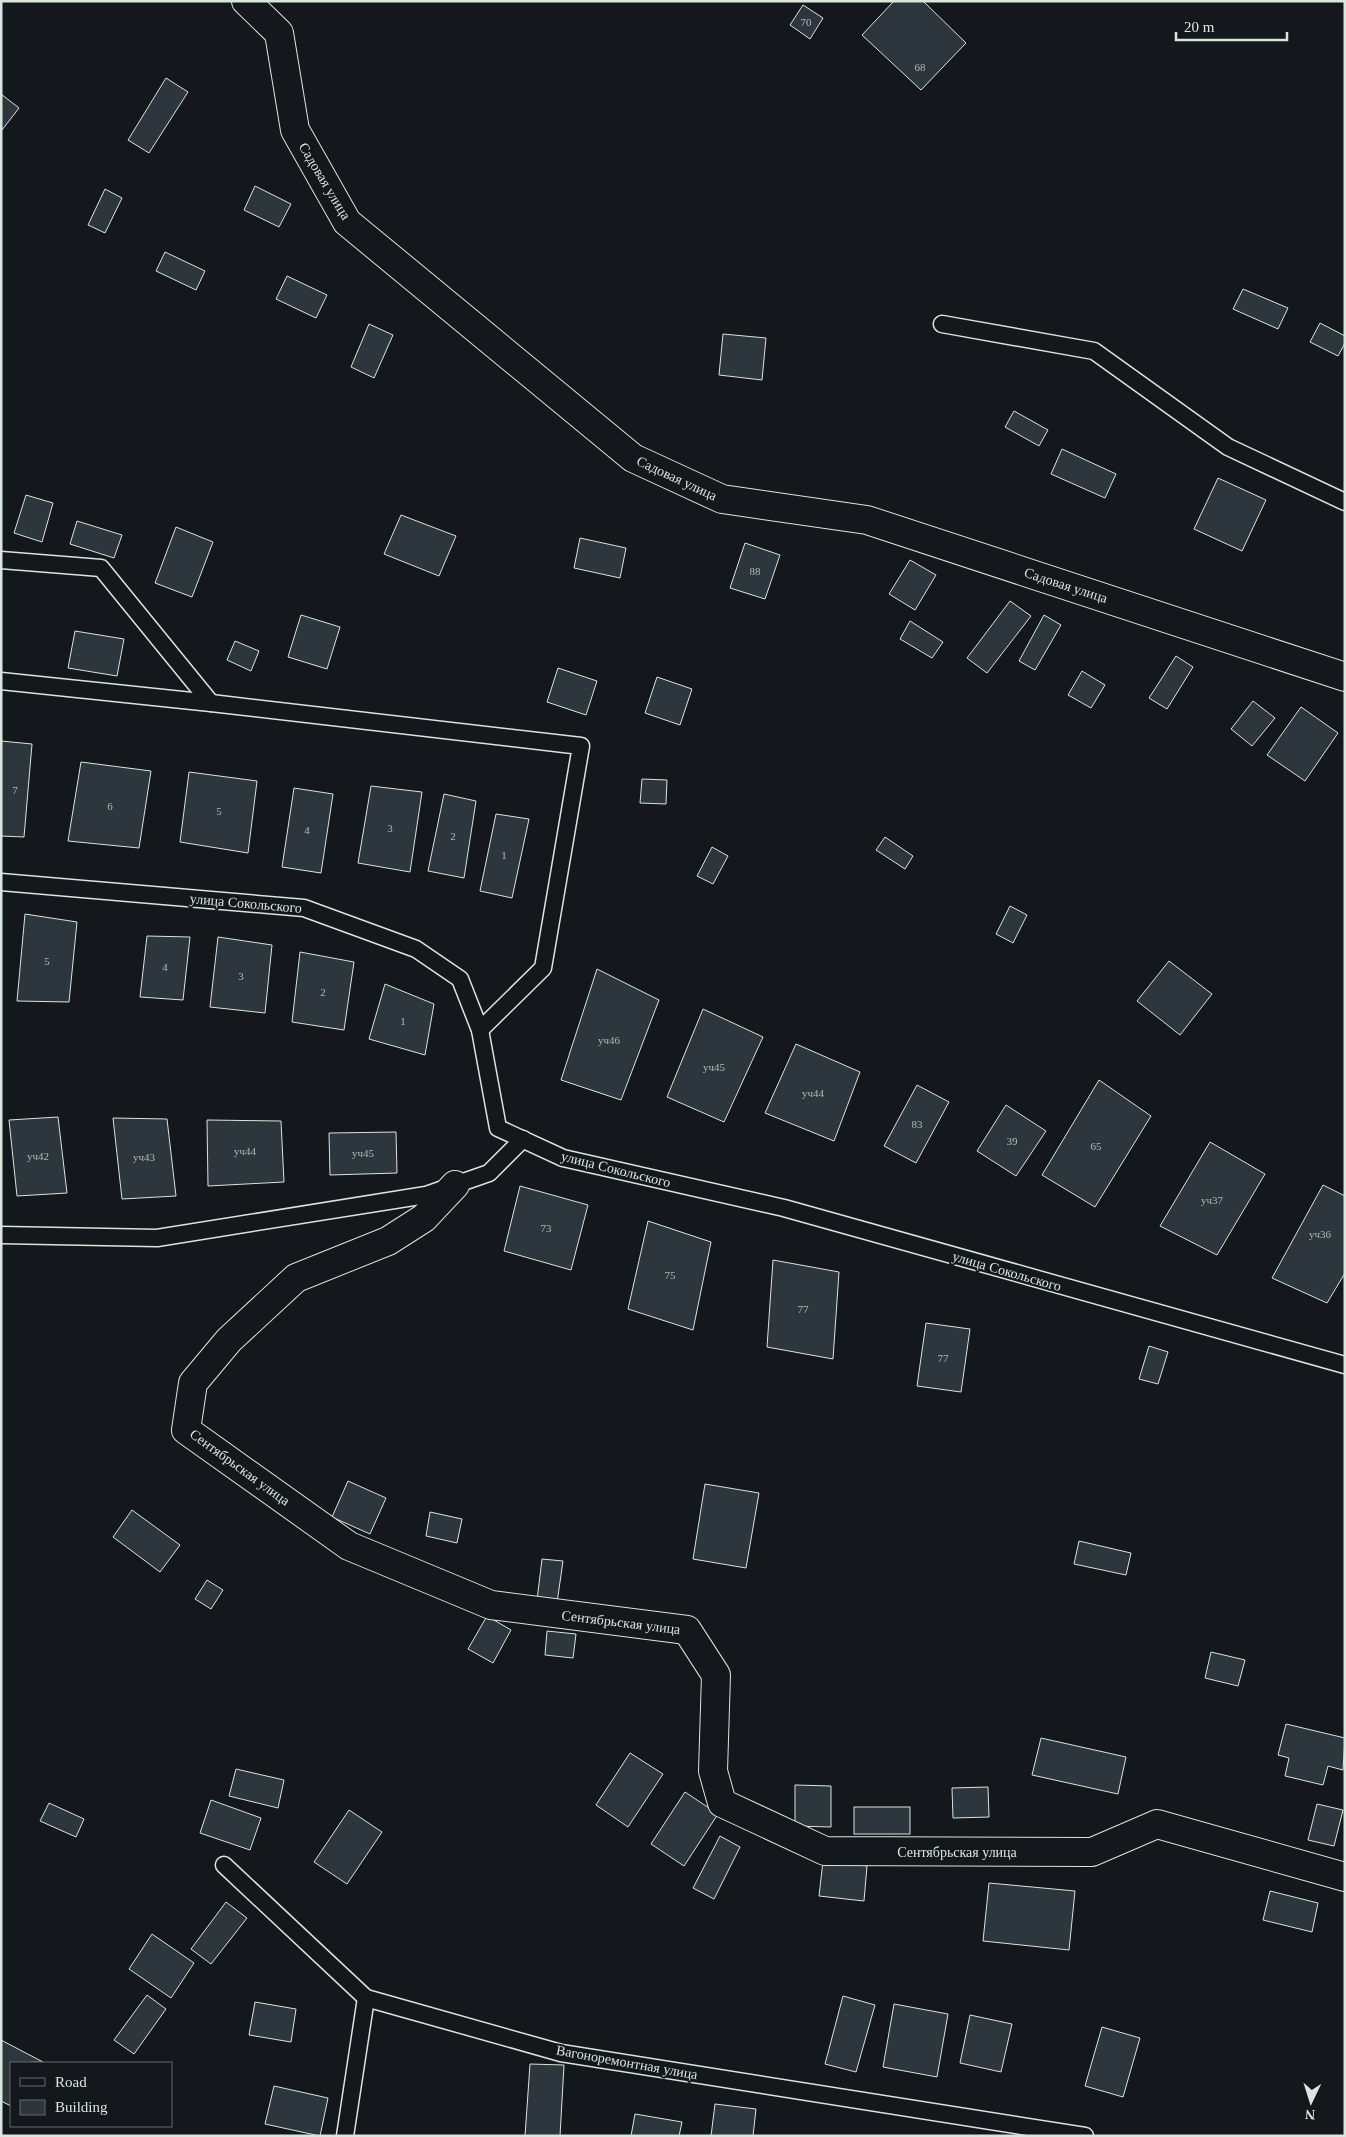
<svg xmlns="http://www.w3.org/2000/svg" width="1346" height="2137" font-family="'Times New Roman',serif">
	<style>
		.building { fill: #2c363c; stroke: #d8e6dc }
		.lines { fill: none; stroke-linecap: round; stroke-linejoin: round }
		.service-casing { stroke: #d8e6dc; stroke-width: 19 }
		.minor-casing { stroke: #d8e6dc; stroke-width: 30 }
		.service { stroke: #14181c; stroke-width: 16 }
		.minor { stroke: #14181c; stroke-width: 28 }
		.labels { text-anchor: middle; stroke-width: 4; stroke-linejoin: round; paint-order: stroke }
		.number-label { font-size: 11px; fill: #adbab4 }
		.street-label { font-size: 14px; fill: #d8e6dc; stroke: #14181c }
	</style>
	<rect width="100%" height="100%" fill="#14181c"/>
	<g class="building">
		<path d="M894,1H923L966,43L921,90L862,35Z"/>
		<path d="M803,5L823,18L810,39L790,25Z"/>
		<path d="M166,78L188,92L149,153L128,140Z"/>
		<path d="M1,94L19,108L2,130L1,129Z"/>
		<path d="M255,186L291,204L279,227L244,210Z"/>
		<path d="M105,189L122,198L105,233L88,225Z"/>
		<path d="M165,252L205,271L196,290L156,271Z"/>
		<path d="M287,276L327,295L316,318L276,299Z"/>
		<path d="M1243,289L1288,308L1278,329L1233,309Z"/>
		<path d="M1320,323L1345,336V343L1338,356L1310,342Z"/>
		<path d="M369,324L393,335L374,378L351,367Z"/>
		<path d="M723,334L766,338L762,380L719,375Z"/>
		<path d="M1014,411L1048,430L1039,446L1005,427Z"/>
		<path d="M1062,449L1116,474L1105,498L1051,474Z"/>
		<path d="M1218,478L1266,500L1242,551L1194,529Z"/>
		<path d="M26,495L53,503L42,542L14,533Z"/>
		<path d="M401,515L456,536L439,576L384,554Z"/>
		<path d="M77,521L122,535L114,558L70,544Z"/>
		<path d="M176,527L213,542L192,597L155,583Z"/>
		<path d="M580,538L626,548L620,578L574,568Z"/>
		<path d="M745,543L780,555L765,599L730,588Z"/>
		<path d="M910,560L936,575L915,610L889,594Z"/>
		<path d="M1010,601L1031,616L987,673L967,658Z"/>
		<path d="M301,615L340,627L327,669L288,657Z"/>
		<path d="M1044,615L1061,625L1035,670L1019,661Z"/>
		<path d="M910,621L943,642L932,658L900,639Z"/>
		<path d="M75,631L124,639L117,676L68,668Z"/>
		<path d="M235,641L259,651L251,671L227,660Z"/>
		<path d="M1176,656L1193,667L1167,709L1149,698Z"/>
		<path d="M558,668L597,681L586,715L547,702Z"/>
		<path d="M1082,671L1105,685L1091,708L1068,695Z"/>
		<path d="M657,677L692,689L680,725L645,713Z"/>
		<path d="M1253,701L1275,718L1252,746L1231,729Z"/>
		<path d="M1301,707L1338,733L1305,781L1267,755Z"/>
		<path d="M1,741L32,744L24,837L1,836Z"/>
		<path d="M81,762L151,771L139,848L68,841Z"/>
		<path d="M189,772L257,781L248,853L180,842Z"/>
		<path d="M642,779L667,780L666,804L640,803Z"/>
		<path d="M371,786L422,792L410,872L358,863Z"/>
		<path d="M294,788L333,794L321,873L282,867Z"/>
		<path d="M444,794L476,801L464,878L428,871Z"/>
		<path d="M496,814L529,819L512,898L480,891Z"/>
		<path d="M885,837L913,856L905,869L876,850Z"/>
		<path d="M712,847L728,856L713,884L697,876Z"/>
		<path d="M1010,906L1027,915L1013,943L996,934Z"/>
		<path d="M25,914L77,922L69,1002L17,1001Z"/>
		<path d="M147,936L190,937L183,1000L140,997Z"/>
		<path d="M218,937L272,945L265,1013L210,1007Z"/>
		<path d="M300,952L354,962L344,1030L292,1022Z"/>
		<path d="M1169,961L1212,994L1180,1035L1137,1001Z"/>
		<path d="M597,969L659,1000L621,1100L561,1080Z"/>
		<path d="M385,984L434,1004L425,1055L369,1039Z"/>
		<path d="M703,1009L763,1037L724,1122L667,1097Z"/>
		<path d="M796,1044L860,1072L834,1141L765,1113Z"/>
		<path d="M1099,1080L1151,1116L1095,1207L1042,1175Z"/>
		<path d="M917,1085L949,1102L916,1163L884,1146Z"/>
		<path d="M1006,1105L1046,1131L1016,1176L977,1151Z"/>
		<path d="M58,1117L67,1193L17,1196L9,1120Z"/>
		<path d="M113,1118L167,1119L176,1196L122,1199Z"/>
		<path d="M207,1120L281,1121L284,1182L208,1186Z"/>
		<path d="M396,1132L397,1173L330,1175L329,1133Z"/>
		<path d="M1210,1142L1265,1174L1217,1255L1160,1226Z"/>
		<path d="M1323,1185L1345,1196V1273L1327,1303L1272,1278Z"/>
		<path d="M520,1186L588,1205L571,1270L504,1251Z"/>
		<path d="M648,1221L711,1242L693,1330L628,1309Z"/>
		<path d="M773,1260L839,1272L833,1359L767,1347Z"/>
		<path d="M926,1323L970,1329L961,1392L917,1386Z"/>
		<path d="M1149,1346L1168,1352L1158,1384L1139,1379Z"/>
		<path d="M348,1481L386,1498L370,1534L332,1517Z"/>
		<path d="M705,1484L759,1493L746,1568L693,1559Z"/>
		<path d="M132,1510L180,1545L160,1572L113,1537Z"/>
		<path d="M430,1512L462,1519L457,1543L426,1536Z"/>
		<path d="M1079,1541L1131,1553L1126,1575L1074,1564Z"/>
		<path d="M542,1559L563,1561L557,1603L537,1600Z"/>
		<path d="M207,1580L223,1590L211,1609L195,1599Z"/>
		<path d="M487,1616L511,1630L493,1663L468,1649Z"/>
		<path d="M547,1631L576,1634L573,1658L545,1655Z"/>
		<path d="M1211,1652L1245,1660L1238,1686L1205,1678Z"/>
		<path d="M1286,1724L1345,1738L1343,1770L1328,1766L1323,1785L1285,1776L1289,1758L1278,1755Z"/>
		<path d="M1041,1738L1126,1757L1118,1794L1032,1775Z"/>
		<path d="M630,1753L663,1774L628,1827L596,1805Z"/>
		<path d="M236,1769L284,1780L278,1808L229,1796Z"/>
		<path d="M795,1785L831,1786V1827L795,1826Z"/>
		<path d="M988,1787L989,1817L953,1818L952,1788Z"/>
		<path d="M685,1792L718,1814L684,1866L651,1844Z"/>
		<path d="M211,1800L261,1818L250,1850L200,1833Z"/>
		<path d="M49,1803L84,1819L76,1837L40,1821Z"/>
		<path d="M1317,1804L1343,1810L1334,1846L1308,1840Z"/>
		<rect x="854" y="1807" width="56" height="27"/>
		<path d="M349,1810L382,1832L347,1884L314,1862Z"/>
		<path d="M720,1836L740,1847L714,1899L693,1888Z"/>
		<path d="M823,1861L867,1866L864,1901L819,1896Z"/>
		<path d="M989,1883L1075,1891L1069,1950L983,1941Z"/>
		<path d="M1270,1891L1318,1903L1312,1932L1263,1920Z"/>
		<path d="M226,1902L247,1918L211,1964L191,1949Z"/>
		<path d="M152,1934L194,1963L171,1998L129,1969Z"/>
		<path d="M147,1995L166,2009L134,2054L114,2040Z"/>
		<path d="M843,1996L875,2005L856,2072L825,2064Z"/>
		<path d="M255,2002L296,2009L291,2042L249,2035Z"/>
		<path d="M894,2004L948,2014L937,2077L883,2067Z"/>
		<path d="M970,2015L1012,2024L1001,2072L960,2063Z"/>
		<path d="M1102,2027L1140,2038L1123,2097L1085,2086Z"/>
		<path d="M1,2040L43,2062L11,2063V2106L1,2101Z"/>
		<path d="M530,2064L564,2065L560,2136H525Z"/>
		<path d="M274,2086L328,2098L320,2136L265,2124Z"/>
		<path d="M715,2104L756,2109L753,2136H711Z"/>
		<path d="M635,2114L682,2122L679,2136H631Z"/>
	</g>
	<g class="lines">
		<g class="service-casing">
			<g id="service">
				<path d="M942,324L1094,351L1228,447L1345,502"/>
				<path d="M1,560L101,568L211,703"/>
				<path d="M1,681L211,703L581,746L543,968L480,1030"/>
				<path d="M1,882L304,908L416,949L460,979L480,1030L498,1128L563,1158L784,1208L1345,1365"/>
				<path d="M1,1235L157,1238L426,1195L489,1173L523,1139"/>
				<path d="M224,1865L366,1998L561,2053L1085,2136"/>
				<path d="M345,2136L366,1998"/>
			</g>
		</g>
		<g class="minor-casing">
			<g id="minor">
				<path d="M246,1L279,33L295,130L347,222L633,458L722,499L867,520L1345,677"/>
				<path d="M455,1185L424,1218L388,1241L296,1278L229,1340L193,1383L186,1430L349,1546L491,1605L687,1630L716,1675L713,1771L722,1803L825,1851L1092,1852L1157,1824L1345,1877"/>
			</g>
		</g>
		<use href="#service" class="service"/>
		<use href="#minor" class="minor"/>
	</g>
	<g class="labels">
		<g class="number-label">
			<text x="806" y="26">70</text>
			<text x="920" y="71">68</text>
			<text x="755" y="575">88</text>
			<text x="15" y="794">7</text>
			<text x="110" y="810">6</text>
			<text x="219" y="815">5</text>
			<text x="390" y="832">3</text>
			<text x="307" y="834">4</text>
			<text x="453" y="840">2</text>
			<text x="504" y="859">1</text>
			<text x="47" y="965">5</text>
			<text x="165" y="971">4</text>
			<text x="241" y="980">3</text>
			<text x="323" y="996">2</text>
			<text x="403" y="1025">1</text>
			<text x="609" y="1044">уч46</text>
			<text x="714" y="1071">уч45</text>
			<text x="813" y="1097">уч44</text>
			<text x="917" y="1128">83</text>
			<text x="1012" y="1145">39</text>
			<text x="1096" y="1150">65</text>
			<text x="245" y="1155">уч44</text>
			<text x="363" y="1157">уч45</text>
			<text x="38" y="1160">уч42</text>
			<text x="144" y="1161">уч43</text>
			<text x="1212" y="1204">уч37</text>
			<text x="546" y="1232">73</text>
			<text x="1320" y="1238">уч36</text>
			<text x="670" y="1279">75</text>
			<text x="803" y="1313">77</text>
			<text x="943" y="1362">77</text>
		</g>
		<g class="street-label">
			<text transform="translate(325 181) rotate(59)" y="5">Садовая улица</text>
			<text transform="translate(677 478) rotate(25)" y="5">Садовая улица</text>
			<text transform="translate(1066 585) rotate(18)" y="5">Садовая улица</text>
			<text transform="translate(246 903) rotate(5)" y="5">улица Сокольского</text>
			<text transform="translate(616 1169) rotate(14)" y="5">улица Сокольского</text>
			<text transform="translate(1007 1271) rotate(16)" y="5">улица Сокольского</text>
			<text transform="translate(240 1467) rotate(36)" y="5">Сентябрьская улица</text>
			<text transform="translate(621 1622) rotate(7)" y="5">Сентябрьская улица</text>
			<text x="957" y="1857">Сентябрьская улица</text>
			<text transform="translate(627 2062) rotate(10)" y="5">Вагоноремонтная улица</text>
		</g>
	</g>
	<rect width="1346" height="2137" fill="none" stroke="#d8e6dc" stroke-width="5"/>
	<rect x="10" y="2062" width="162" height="65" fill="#14181c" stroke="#626a69"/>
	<rect x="20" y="2078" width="25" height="8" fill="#14181c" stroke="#626a69"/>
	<text x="55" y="2087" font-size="15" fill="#d8e6dc">Road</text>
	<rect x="20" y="2100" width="25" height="15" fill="#2c363c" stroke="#626a69"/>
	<text x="55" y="2112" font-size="15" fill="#d8e6dc">Building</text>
	<g transform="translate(1311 2102) rotate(184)" stroke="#14181c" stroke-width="4" paint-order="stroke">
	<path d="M0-4L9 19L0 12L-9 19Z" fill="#d8e6dc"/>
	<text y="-8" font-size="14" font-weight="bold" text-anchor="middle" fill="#d8e6dc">N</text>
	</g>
	<path d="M1176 32v8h111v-8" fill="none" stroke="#d8e6dc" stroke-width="2.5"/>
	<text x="1184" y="32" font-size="15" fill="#d8e6dc" stroke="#14181c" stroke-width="4" paint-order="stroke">20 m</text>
</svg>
